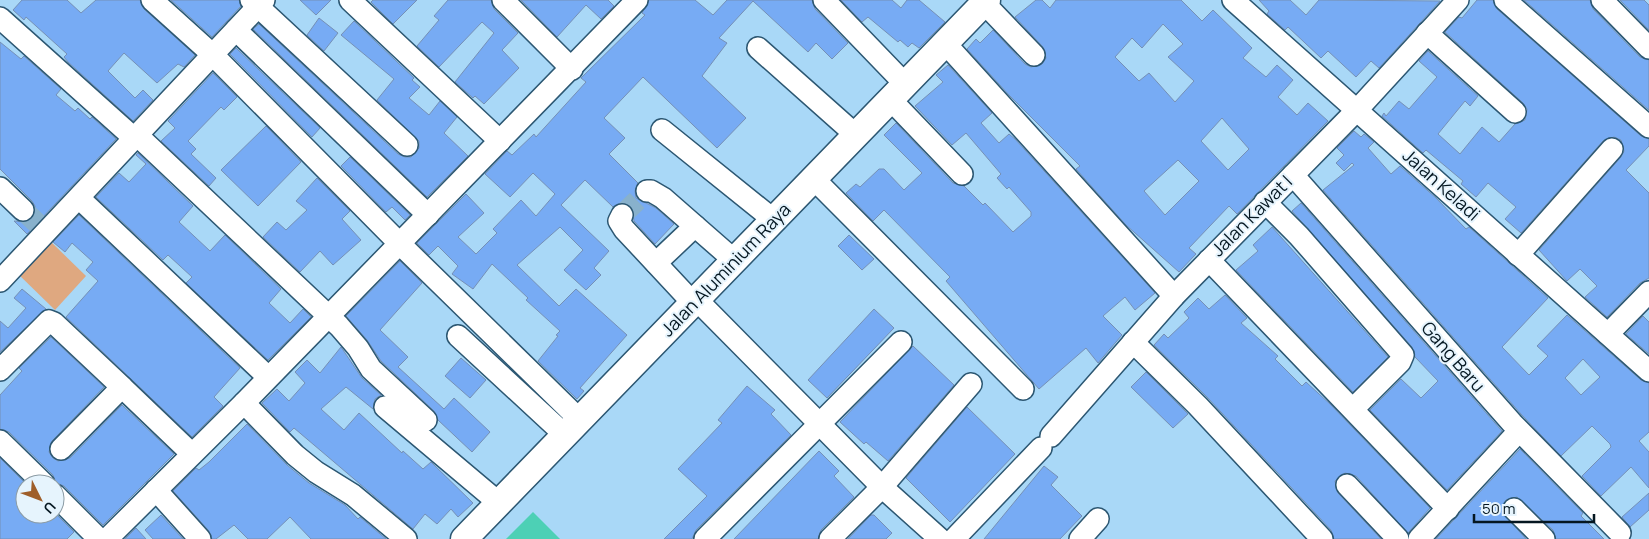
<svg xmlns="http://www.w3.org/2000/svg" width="1649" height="539" font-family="Manrope,sans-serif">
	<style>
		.green { fill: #dfa880 }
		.water { fill: #4dd0b5 }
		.building { fill: #77abf4; stroke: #7590b6; fill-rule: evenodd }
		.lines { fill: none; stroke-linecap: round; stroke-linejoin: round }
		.minor-tunnel { stroke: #88b1cc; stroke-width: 21; stroke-dasharray: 21 11; stroke-linecap: butt }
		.minor-casing { stroke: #2c5772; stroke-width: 24 }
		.major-casing { stroke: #2c5772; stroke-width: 29 }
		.minor { stroke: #fff; stroke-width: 21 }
		.major { stroke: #fff; stroke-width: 26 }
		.labels { text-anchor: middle; stroke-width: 4; stroke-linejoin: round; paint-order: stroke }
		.street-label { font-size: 18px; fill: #051721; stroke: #e6f4fd }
	</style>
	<rect width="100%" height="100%" fill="#a9d8f7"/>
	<path class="green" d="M47,238L86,276L55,310L15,271Z"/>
	<path class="water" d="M533,512L560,539H506Z"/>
	<g class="building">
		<path d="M22,0H67L81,13L96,0H140L144,9L195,55L184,67L178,64L157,83L124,53L108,71L135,98L143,90L153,100L133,121L68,62L64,57L67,54L26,17L24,20L13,10Z"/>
		<path d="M171,0H239L241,6L212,37Z"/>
		<path d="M300,0H331L316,15Z"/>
		<path d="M373,0H417L393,24L371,2Z"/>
		<path d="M448,0H491L494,9L518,33L502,50L519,68L484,104L475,96L473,98L455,82L494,33L482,22L439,67L417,46L439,20L434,16Z"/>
		<path d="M521,0H608L614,6L601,19L586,5L557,37Z"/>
		<path d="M649,0H695L713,15L727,0H812L815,9L848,43L832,59L816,43L808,52L753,1L719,38L727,43L702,76L746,118L717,148L643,77L604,118L625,138L609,154L638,183L635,191L636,198L656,208L674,224L655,244L634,221L632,208L622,203L613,207L585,180L561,205L609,251L594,268L601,275L586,290L564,270L583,250L560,227L517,265L559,306L576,289L627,335L580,388L584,391L577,399L538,361L558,336L556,335L560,331L526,300L528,298L492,264L473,289L452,274L458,266L438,246L429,255L417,243L466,194L484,213L458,237L476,254L497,233L493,229L521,200L536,216L555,194L533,173L510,197L485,174L507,151L512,155L534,134L536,137L586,82L581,78L645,15L642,13Z"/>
		<path d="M841,0H892L901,8L907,0H919L945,22L919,48L912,43L908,47L900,40L898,42L868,17L862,22Z"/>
		<path d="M1036,0H1042L1050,8L1056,0H1181L1202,21L1213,10L1252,48L1243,58L1266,77L1277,65L1293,80L1278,97L1297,115L1308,103L1328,121L1237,214L1229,206L1189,248L1196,254L1179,272L1126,225L1076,169L1080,166L1009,95L967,49L976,39L980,43L993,30L1025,64L1031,67L1042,64L1046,58L1043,47L1015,17ZM1163,24L1183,44L1168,57L1194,81L1175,102L1149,73L1139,81L1115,57L1132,38L1142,48ZM1222,118L1249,149L1228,170L1201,141ZM1178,160L1199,181L1165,215L1144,191Z"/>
		<path d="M1259,0H1290L1306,15L1319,0L1440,1L1379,68L1371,61L1356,77L1328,51L1321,58L1288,27L1285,30L1267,14L1269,11Z"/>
		<path d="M1477,0H1493L1497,9L1641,136L1649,139V146L1626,170L1649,193V278L1640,283L1607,317L1585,297L1597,286L1580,269L1567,281L1539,250L1621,157L1624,151L1621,140L1614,137L1603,141L1521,233L1505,219L1516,207L1488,183L1476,197L1461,184L1463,181L1426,150L1423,153L1382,116L1384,113L1386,116L1399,101L1409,109L1437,77L1419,61L1428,51L1478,96L1470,106L1465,101L1438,134L1460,154L1482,127L1499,142L1515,124L1525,120L1527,109L1523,103L1445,32L1459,17L1462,18Z"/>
		<path d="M1524,0H1590L1593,9L1640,57L1649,60V110Z"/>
		<path d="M1620,0H1644L1649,5V30Z"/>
		<path d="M319,18L338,33L324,51L307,35Z"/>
		<path d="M354,21L414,78L412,80L420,87L409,98L429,115L440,101L457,117L444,133L468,156L427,197L253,29L259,24L398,154L405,157H411L419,148V141L377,100L394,79L341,35Z"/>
		<path d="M0,42L21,59L24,56L61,89L56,95L75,111L78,108L90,119L92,117L116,139L27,234L14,221L26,222L32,219L35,212V206L32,201L0,169Z"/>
		<path d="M236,48L320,128L312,137L230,54Z"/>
		<path d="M948,65L992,113L981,123L999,143L1009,134L1015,139L1155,293L1135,310L1125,297L1103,316L1122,335L1098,363L1086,348L1039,389L946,281L950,277L884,210L873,221L846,193L856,184L860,187L879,169H884L904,190L922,173L884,135L896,123L953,183L964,186L983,205L985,203L1013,232L1031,216V212L1009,187L1007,189L997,178L1001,174L966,133L952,145L915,106L943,82L936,75Z"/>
		<path d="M213,73L237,97L224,110L221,107L188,141L196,149L191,154L216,178L209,186L161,141L175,128L168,121Z"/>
		<path d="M266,126L301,162L258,206L221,170Z"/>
		<path d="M1354,131L1361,137L1364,134L1374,142L1368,148L1391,174L1400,166L1436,198L1466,229L1469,227L1548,298L1502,347L1529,375L1548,356L1537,346L1567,315L1641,380L1649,383V432L1639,441L1649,452V488L1631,467L1601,496L1582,476L1611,447L1610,444L1592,426L1561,456L1521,414L1323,190L1354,165L1352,163L1344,171L1336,163L1344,155L1337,148ZM1583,359L1600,377L1581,395L1565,378Z"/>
		<path d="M138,153L193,206L179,222L210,251L225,235L281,289L269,303L290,323L303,309L311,317L268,360L186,283L192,277L168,255L163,260L96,197L119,173L129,182L146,164L136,155Z"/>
		<path d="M350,157L410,215L405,220L392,207L386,212L341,166Z"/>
		<path d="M317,178L350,211L342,219L361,240L333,265L320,251L300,272L263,237L277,222L286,230L307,210L296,201Z"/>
		<path d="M1301,203L1502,431L1447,490L1370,410L1401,379L1421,398L1438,381L1415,357L1412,347L1292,211Z"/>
		<path d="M79,215L240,368L214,397L223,406L192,437L66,317L98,281L86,270L93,262L72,243L65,252L53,242Z"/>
		<path d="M1272,227L1388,357L1353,392L1236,270L1258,251L1253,245Z"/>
		<path d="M849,235L874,259L862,270L838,246Z"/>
		<path d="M400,261L422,283L380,330L408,357L398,367L444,409L454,398L490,432L472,452L438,420L434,411L381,361L367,340L346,316Z"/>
		<path d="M22,289L46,309L0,352V321L8,328L26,308L14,298Z"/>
		<path d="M1225,295L1247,318L1241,323L1278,356L1275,359L1302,386L1306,382L1330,404L1430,508L1408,533L1356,476L1345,473L1335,481L1338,493L1381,539H1334L1331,530L1207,397L1154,345L1164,334L1168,338L1189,318L1184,312L1198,298L1209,309Z"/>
		<path d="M874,309L894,328L827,398L808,380Z"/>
		<path d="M1643,316L1649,322V354L1626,334Z"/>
		<path d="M51,337L104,387L52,441L49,452L53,458L58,461L70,458L122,405L174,454L103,525L64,486L56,483L53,475L9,432L0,429V395L22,371L19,368Z"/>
		<path d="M913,346L954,385L888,461L866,442L864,444L840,422Z"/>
		<path d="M341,347L362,378L381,395L375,399L373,409L346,387L321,409L344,430L359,413L402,453L403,451L423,469L431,462L473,503L458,517L451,509L437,524L425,514L413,529L294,428L290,432L262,403L277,389L289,401L305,383L295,372L307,360L320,373Z"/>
		<path d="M461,358L486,380L470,398L445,376Z"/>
		<path d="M1146,372L1188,414L1173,428L1131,387Z"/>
		<path d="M747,386L775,410L771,414L791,435L696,530L692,539H664L707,496L678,469L722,423L718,420Z"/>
		<path d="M967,407L1015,454L950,522L906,478Z"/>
		<path d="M247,424L287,465L309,483L345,505L358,519L360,517L386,539H311L290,517L267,539H248L234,525L216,539H212L209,531L173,491L196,468L199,470L209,462Z"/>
		<path d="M1520,449L1583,513L1581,516L1604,539H1556L1553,530L1517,497L1506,500L1502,512L1526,539H1436Z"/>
		<path d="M819,451L839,471L834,476L854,497L821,530L818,539H734Z"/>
		<path d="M0,458L26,484L25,514L55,513L74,532L67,539H0Z"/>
		<path d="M1044,466L1058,477L1051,485L1082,516L1060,539H984Z"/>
		<path d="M1649,493V510L1630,527L1622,517Z"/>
		<path d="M161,515L183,539H153L145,530Z"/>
		<path d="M871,515H874L892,533L886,539H848Z"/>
		<path d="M136,528L146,539H125Z"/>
	</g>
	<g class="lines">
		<g class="minor-tunnel">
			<path d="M23,210L41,227"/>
			<path d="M622,215L647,191"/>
		</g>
		<g class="minor-casing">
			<g id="minor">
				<path d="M152,0L213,55L400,244L580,420"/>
				<path d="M251,0L407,145"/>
				<path d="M350,0L500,141"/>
				<path d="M503,0L572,69"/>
				<path d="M824,0L905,84"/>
				<path d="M1233,0L1649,371"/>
				<path d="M1505,0L1649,127"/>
				<path d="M1602,0L1649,48"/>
				<path d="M984,3L1034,55"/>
				<path d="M0,18L135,139"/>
				<path d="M236,30L428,215"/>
				<path d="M1427,33L1515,112"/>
				<path d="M945,43L1174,296"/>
				<path d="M758,48L857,136"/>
				<path d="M891,100L962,174"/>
				<path d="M662,130L775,221"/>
				<path d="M138,136L339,326L358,348L371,369L426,420"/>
				<path d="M1293,175L1512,423L1620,533"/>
				<path d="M814,179L1023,389"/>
				<path d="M0,188L23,210"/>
				<path d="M647,191H651L663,198L735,261"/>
				<path d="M79,198L268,377"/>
				<path d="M1265,202L1299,236L1403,355L1400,362L1353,409"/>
				<path d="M622,215L619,221L624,229L693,303"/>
				<path d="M1518,255L1612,149"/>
				<path d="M1209,260L1448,509"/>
				<path d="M656,263L695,226"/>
				<path d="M0,281L264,0"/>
				<path d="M697,300L882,487L940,539"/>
				<path d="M1608,334L1649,292"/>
				<path d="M458,336L565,435"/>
				<path d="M1133,342L1198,406L1322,539"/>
				<path d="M0,370L49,321L54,323L122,387L61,449"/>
				<path d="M122,387L192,454"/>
				<path d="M244,403L295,455L316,472L353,495L406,539"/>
				<path d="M385,407L499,503"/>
				<path d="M1051,436L1174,296L1357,110L1458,0"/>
				<path d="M0,441L44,484"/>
				<path d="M1347,485L1398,539"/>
				<path d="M156,490L200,539"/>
				<path d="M55,495L99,539"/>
				<path d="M1514,509L1544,539"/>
				<path d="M107,539L244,403L637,0"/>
				<path d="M705,539L901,342"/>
				<path d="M830,539L882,487L971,384"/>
				<path d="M954,539L1041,448"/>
				<path d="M1080,539L1098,519"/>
				<path d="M1419,539L1519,431"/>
			</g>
		</g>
		<g class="major-casing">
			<path id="major" d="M464,539L987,0"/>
		</g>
		<use href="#minor" class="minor"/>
		<use href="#major" class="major"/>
	</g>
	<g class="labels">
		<g class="street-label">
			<text transform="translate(1441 185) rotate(42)" y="6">Jalan Keladi</text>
			<text transform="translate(1252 216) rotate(-45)" y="6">Jalan Kawat I</text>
			<text transform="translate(726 270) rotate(-46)" y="6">Jalan Aluminium Raya</text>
			<text transform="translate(1453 357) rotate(49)" y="6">Gang Baru</text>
		</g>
	</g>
	<g transform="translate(40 499) rotate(132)"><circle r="24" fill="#e6f4fd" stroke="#8c9ca5"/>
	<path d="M0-4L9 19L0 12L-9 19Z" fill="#9f5e29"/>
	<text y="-8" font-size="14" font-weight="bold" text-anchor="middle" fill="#051721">U</text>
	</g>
	<path d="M1474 514v8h120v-8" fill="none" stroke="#051721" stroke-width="2.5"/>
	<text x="1482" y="514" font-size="15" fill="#051721" stroke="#e6f4fd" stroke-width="4" paint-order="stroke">50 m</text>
</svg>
